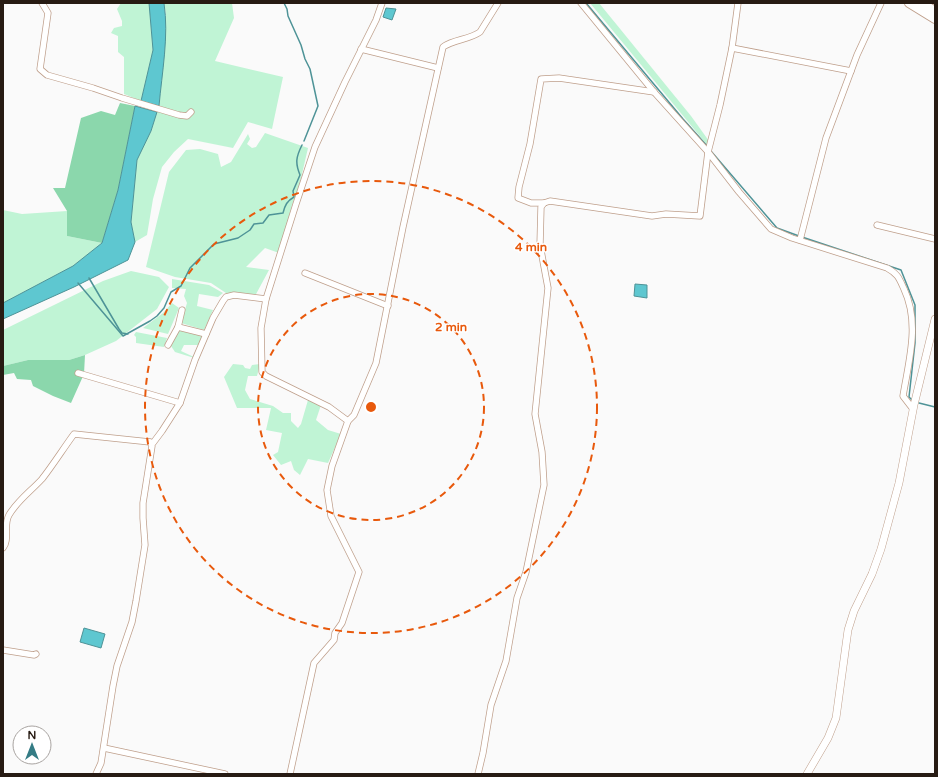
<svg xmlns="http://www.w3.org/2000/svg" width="938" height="777" font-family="'Varela Round',sans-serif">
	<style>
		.green { fill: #c0f4d5 }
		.forest { fill: #8bd7ac }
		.water { fill: #5ec7d0; stroke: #4e9397 }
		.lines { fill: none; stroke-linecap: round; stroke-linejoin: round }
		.stream { stroke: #4e9397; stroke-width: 1.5 }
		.minor-casing { stroke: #bf9f8b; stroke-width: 7 }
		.major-casing { stroke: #bf9f8b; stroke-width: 8 }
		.highway-casing { stroke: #bf9f8b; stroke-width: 10 }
		.minor { stroke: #fff; stroke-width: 5.5 }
		.major { stroke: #fff; stroke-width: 7 }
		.highway { stroke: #fff; stroke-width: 8 }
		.ring { fill: none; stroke: #e8590c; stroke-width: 2; stroke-dasharray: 7 5 }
		.centre { fill: #e8590c; stroke: #fff; stroke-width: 2 }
		.ring-label { font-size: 12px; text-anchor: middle; font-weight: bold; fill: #e8590c; stroke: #fff; stroke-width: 3; stroke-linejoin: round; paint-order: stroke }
	</style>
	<rect width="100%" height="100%" fill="#fafafa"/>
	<g class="green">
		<path d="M121,3H149L153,50L141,101L124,94V57L118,52V36L111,33L114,28L122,26V21L117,9Z"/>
		<path d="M164,3H232L234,18L215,61L283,77L272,129L248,122L233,148L188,139L174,152L162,167L153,199L147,235L135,242L131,222L137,160L151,131L159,106L164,57L166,15Z"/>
		<path d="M590,3H599L691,116L709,141L708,146Z"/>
		<path d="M265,133L308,148L299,187L292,205L279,253L265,248L246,267L269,270L255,296L243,293L229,295L211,283L175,277L146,267L169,172L186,150L200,149L218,154L221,167L231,162L248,134L250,139L247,144L252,148L256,147Z"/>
		<path d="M3,210L22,214L67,211V236L102,243L73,266L3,303Z"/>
		<path d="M131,271L159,277L169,287L157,309L116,341L85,355L69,360H28L3,366V330L103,281Z"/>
		<path d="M172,279L209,285L223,293L218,297L199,294L197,306L213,310L204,330L181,323L187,303L184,296L186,289L172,288Z"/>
		<path d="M172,303L179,308L168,334L143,328L163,313Z"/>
		<path d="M178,330L203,336L198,345H184L181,351L194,357H191L175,352L171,346Z"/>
		<path d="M136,332L167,338L164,347L136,343V337L134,335Z"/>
		<path d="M233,364L243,365L245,368L250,369L252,365L260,364L257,376H248L245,390L250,399L273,406L283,413H291V421L298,428L301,424L308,400L321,405L316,420L328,430L341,434L328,463L308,459L300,475L294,470L291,461L281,465L273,455L278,452L282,433L266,430L271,408H237L224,377Z"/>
	</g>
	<g class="forest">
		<path d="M120,103L135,106L118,190L102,243L67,236V211L53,188H65L81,118L101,111L115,115Z"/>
		<path d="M85,355L84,374L71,403L53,396L33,386L31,380L17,379L14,373L3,375V366L28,360H69Z"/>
	</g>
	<g class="water">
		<path d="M149,3H164C169,36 162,72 159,106L141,101L153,50Z"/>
		<path d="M386,8L396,9L392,20L383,17Z"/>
		<path d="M135,106L157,112L151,131L137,160L131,222L135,242L128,260L74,287L3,319V303L73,266L102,243L118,190Z"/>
		<path d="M635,284L647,285V298L634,296Z"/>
		<path d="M84,628L105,634L101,648L80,642Z"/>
	</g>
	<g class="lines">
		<g class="stream">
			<path d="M284,3L287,9L288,16L301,45L305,59L310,69L318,106L304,141"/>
			<path d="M586,3L683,119L708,147"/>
			<path d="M710,150L777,228L799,236"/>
			<path d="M802,237L901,270L915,305V343L909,397L913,401"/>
			<path d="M89,278L119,329L122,333L128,334"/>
			<path d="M78,283L123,336L150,321L157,316L164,308L171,292L181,286L190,268L214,244L238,238L250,230L254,224L263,223L269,215L283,213C285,205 287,201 294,197L293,191L300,175C295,163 296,157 302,145"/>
			<path d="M919,403L935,407"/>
		</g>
		<g class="minor-casing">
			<g id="minor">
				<path d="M42,3L48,13L40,69L47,75L93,88L122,98L179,115L187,116L191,112"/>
				<path d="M581,3L654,92L708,152L739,192L771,229L792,238L887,268C898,274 899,278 904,289C920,323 909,360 903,396L913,409"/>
				<path d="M732,48L851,71"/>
				<path d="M361,49L438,68"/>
				<path d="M544,203H531L518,198L519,187L530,144L541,79L559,78L654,92"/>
				<path d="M877,225L935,239"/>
				<path d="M800,240L826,138L857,55L881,3"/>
				<path d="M305,273L388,306"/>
				<path d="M178,327L182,310"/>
				<path d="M168,345L178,327L206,334"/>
				<path d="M78,373L180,403"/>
				<path d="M348,421L329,407L266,376L262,372L261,328L266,299L296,204L315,147L345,82L376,20L382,3"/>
				<path d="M3,548C10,540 3,525 9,515C17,501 31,491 42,479C53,465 63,449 74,434L150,442"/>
				<path d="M3,650L34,655L36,654"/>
				<path d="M104,748L225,774"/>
				<path d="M96,774L101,763L113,686L117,666L132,622L136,601L145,545L143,518V503L152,446L150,442L153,443L162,431L180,403L195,360L213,318L223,301L226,297L234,295L266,299"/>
				<path d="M290,774L314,663L334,640L335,633L342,623L359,572L331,516L327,490L332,466L348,421L354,415L376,363L403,227L443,47C454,39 469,40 480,32L498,3"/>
				<path d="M478,774L483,753L491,705L506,661L517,598L526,572L544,485L542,452L535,414L548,288L540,245L541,207L544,203L550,201L652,216L666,214L700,216L708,152L720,105L732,48L738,3"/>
			</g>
		</g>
		<g class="major-casing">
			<path id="major" d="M807,774L828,738L836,718L848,630L854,611L872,574L881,549L899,483L914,405L935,319"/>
		</g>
		<g class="highway-casing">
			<g id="highway">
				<path d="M909,3L935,19"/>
				<path d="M922,3L935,11"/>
			</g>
		</g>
		<use href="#minor" class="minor"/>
		<use href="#major" class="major"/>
		<use href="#highway" class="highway"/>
	</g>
	<g class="ring">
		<circle cx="371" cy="407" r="113"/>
		<circle cx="371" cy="407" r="226"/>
	</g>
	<circle cx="371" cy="407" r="6" class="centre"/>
	<g class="ring-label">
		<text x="531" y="251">4 min</text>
		<text x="451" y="331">2 min</text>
	</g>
	<rect width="938" height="777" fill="none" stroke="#271b13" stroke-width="8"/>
	<g transform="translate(32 745)"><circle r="19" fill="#ffffff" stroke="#a9a4a1"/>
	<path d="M0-3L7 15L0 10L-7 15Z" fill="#347c85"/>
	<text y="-6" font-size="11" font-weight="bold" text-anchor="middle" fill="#271b13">N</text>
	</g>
</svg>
